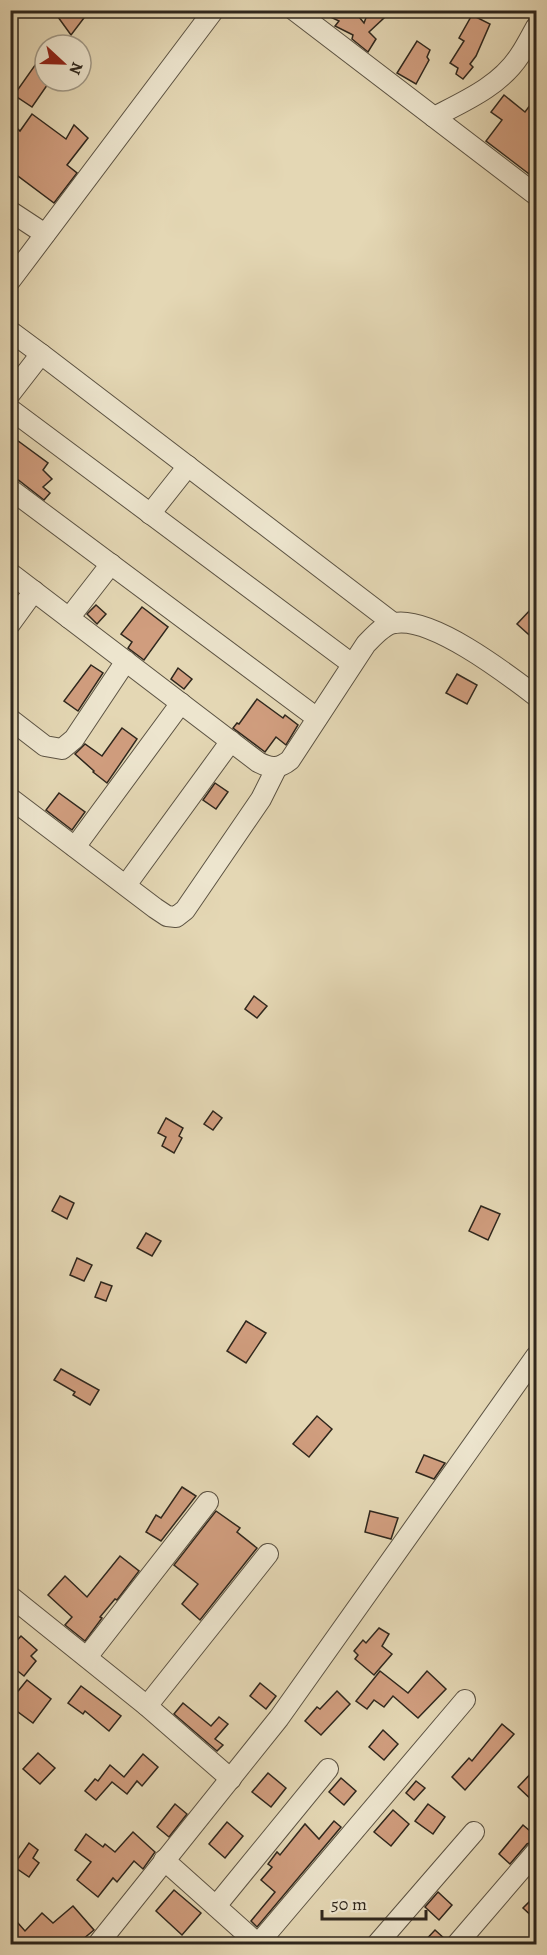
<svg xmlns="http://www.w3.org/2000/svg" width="547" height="1955" font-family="Alegreya,serif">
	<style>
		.building { fill: #d09d7e; stroke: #2f271d; stroke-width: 1.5 }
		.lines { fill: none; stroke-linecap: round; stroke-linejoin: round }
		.minor-casing { stroke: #5c5343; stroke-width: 22 }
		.minor { stroke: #ede5ce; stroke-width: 20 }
	</style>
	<rect width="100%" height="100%" fill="#e4d7b4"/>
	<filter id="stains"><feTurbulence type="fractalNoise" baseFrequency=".00333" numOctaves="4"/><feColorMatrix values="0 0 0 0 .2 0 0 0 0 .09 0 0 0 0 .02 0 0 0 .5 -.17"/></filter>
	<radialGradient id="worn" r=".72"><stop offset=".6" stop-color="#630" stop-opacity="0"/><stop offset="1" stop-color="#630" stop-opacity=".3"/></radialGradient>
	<g class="building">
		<path d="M64,10H90L71,35L58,17Z"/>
		<path d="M316,10L355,12L364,23L369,10H375L385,17L369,32L376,39L368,52L352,39L353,35L335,26L339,21Z"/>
		<path d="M472,15L490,24L476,56L470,64L473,67L463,79L456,74L458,68L450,63L464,41L459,38Z"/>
		<path d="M417,41L430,50L427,57L429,60L416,84L397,73Z"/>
		<path d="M45,51V81H50L32,107L14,95Z"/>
		<path d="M504,95L525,112L537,96V180L486,141L502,120L491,112Z"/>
		<path d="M32,114L66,139L74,125L88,138L67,165L77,173L54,203L10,170V139L18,129L20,131Z"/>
		<path d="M10,435L48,463L43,470L52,479L43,487L50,493L44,500L17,479L10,477Z"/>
		<path d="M96,605L106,614L97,624L87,614Z"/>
		<path d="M142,607L168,627L144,660L128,648L132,642L121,634Z"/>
		<path d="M531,609L537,615V642L517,624Z"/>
		<path d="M91,665L103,673L78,711L64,701Z"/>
		<path d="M178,668L192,679L184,689L171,679Z"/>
		<path d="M457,674L477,685L467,704L446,693Z"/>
		<path d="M257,699L283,718L285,715L298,725L286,745L276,737L265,752L233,728L237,723L239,724Z"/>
		<path d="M122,728L137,739L107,783L93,772L94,771L75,754L85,744L102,756Z"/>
		<path d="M215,783L228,792L216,809L203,800Z"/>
		<path d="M59,793L85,812L72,830L46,810Z"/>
		<path d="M254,996L267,1006L257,1018L245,1009Z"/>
		<path d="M213,1111L222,1118L213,1130L204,1124Z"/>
		<path d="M166,1118L183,1128L179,1136L182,1138L174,1153L162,1146L166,1137L158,1133Z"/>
		<path d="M60,1196L74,1203L67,1219L52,1211Z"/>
		<path d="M481,1206L500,1214L488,1240L469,1231Z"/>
		<path d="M146,1233L161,1241L152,1256L137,1248Z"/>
		<path d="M77,1258L92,1265L84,1281L70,1275Z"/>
		<path d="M101,1282L112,1286L106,1301L95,1297Z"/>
		<path d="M246,1321L266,1333L246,1363L227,1351Z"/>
		<path d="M61,1369L99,1390L90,1405L73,1395L75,1392L54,1380Z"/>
		<path d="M317,1416L332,1429L309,1457L293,1444Z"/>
		<path d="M424,1455L445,1463L434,1479L416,1472Z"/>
		<path d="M182,1487L196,1496L161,1541L146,1532L156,1515L161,1518Z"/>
		<path d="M216,1511L240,1528L237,1532L257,1548L200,1620L182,1604L198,1584L174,1565Z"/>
		<path d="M370,1511L398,1518L391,1539L365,1532Z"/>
		<path d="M120,1556L139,1571L117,1600L115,1599L100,1617L102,1618L85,1641L65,1625L72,1617L48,1595L65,1576L87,1597Z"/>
		<path d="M379,1628L389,1634L382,1646L392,1654L374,1675L355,1659L358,1655L354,1651L363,1640L366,1643Z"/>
		<path d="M21,1636L37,1650L31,1656L36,1661L24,1676L10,1665V1648Z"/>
		<path d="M380,1671L408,1693L427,1671L446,1689L418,1718L393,1696L384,1707L374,1700L367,1709L356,1701Z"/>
		<path d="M27,1680L51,1699L33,1723L10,1706V1701Z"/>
		<path d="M260,1683L276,1696L266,1709L250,1696Z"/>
		<path d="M81,1686L121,1716L109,1731L85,1711L83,1714L68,1703Z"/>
		<path d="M337,1691L350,1704L321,1735L305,1721L317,1707L320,1709Z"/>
		<path d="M183,1703L211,1726L219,1717L228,1724L215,1739L223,1745L217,1751L174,1714Z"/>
		<path d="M502,1724L514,1734L465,1790L452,1777L469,1758L472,1761Z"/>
		<path d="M383,1730L398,1744L384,1760L369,1747Z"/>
		<path d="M38,1753L55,1768L40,1784L23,1769Z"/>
		<path d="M143,1754L158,1767L142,1786L137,1781L127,1794L112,1782L96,1800L85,1791L95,1779L98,1781L110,1765L124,1777Z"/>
		<path d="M537,1767V1805L518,1787Z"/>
		<path d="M268,1773L286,1788L271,1807L252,1792Z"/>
		<path d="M341,1778L356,1791L344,1805L329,1792Z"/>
		<path d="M416,1781L425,1788L414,1800L406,1793Z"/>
		<path d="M175,1804L187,1814L169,1837L157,1827Z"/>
		<path d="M428,1804L445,1817L433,1834L415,1821Z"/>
		<path d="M393,1810L409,1824L391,1846L374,1832Z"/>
		<path d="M334,1821L341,1827L257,1927L251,1921L275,1892L261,1880L272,1867L268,1864L277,1852L280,1855L305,1824L319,1839Z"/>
		<path d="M227,1822L243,1836L225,1858L209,1844Z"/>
		<path d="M523,1825L537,1837V1840L527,1844L510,1864L499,1854Z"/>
		<path d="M133,1832L155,1852L143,1869L134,1861L117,1882L113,1878L98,1897L77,1880L91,1862L75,1850L86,1834L103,1847L105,1844L115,1852Z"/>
		<path d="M29,1843L38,1850L33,1858L39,1863L29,1877L13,1866Z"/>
		<path d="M174,1890L201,1913L182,1935L156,1911Z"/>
		<path d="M438,1892L452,1905L439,1920L425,1907Z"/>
		<path d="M537,1894V1921L523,1908Z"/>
		<path d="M73,1906L94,1930L77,1944H10V1914L25,1931L42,1913L53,1923Z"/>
		<path d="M435,1930L446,1940L445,1944H422Z"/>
	</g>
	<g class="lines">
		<g class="minor-casing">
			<g id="minor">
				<path d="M294,10L536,195"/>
				<path d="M434,117C465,101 500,86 520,55C526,46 531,36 536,27"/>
				<path d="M10,211L45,234"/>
				<path d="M10,281L214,10"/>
				<path d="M10,331L41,354"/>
				<path d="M10,394L41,354L393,623"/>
				<path d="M10,409L352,664"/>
				<path d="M10,489L317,718"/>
				<path d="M150,514L188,466"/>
				<path d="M10,573L258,762C271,769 279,769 290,760L366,644C374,636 384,624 395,623C433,617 507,674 536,696"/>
				<path d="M69,618L111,564"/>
				<path d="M10,624L34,591"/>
				<path d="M10,719L45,746L62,749L74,739L126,661"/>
				<path d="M10,798L155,908L167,916L176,917L185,910L261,799L277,767"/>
				<path d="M75,847L181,703"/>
				<path d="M126,885L231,741"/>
				<path d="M10,1596L147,1706L231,1779"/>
				<path d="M87,1657L208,1502"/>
				<path d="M147,1706L268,1554"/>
				<path d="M164,1860L258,1944"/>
				<path d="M216,1906L328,1769"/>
				<path d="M98,1944L279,1718L536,1356"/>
				<path d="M258,1944L465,1700"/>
				<path d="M377,1944L474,1832"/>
				<path d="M457,1944L536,1852"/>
			</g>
		</g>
		<use href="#minor" class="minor"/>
	</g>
	<rect width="547" height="1955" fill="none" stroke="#e4d7b4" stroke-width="36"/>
	<rect x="12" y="12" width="523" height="1931" fill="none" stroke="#2f271d" stroke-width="3"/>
	<rect x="18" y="18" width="511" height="1919" fill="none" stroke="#2f271d" stroke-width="1.5"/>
	<g transform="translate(63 63) rotate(112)"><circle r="28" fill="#ede5ce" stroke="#a19987" stroke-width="1.5"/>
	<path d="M0-4.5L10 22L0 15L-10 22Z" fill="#8f2418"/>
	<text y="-9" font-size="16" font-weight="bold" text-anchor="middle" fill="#2f271d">N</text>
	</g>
	<path d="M322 1910v9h104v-9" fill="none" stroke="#2f271d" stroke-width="3"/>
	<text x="331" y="1910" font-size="18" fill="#2f271d" stroke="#ede5ce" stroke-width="4.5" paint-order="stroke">50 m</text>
	<rect width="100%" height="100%" filter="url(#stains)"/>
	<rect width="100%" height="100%" fill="url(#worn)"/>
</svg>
